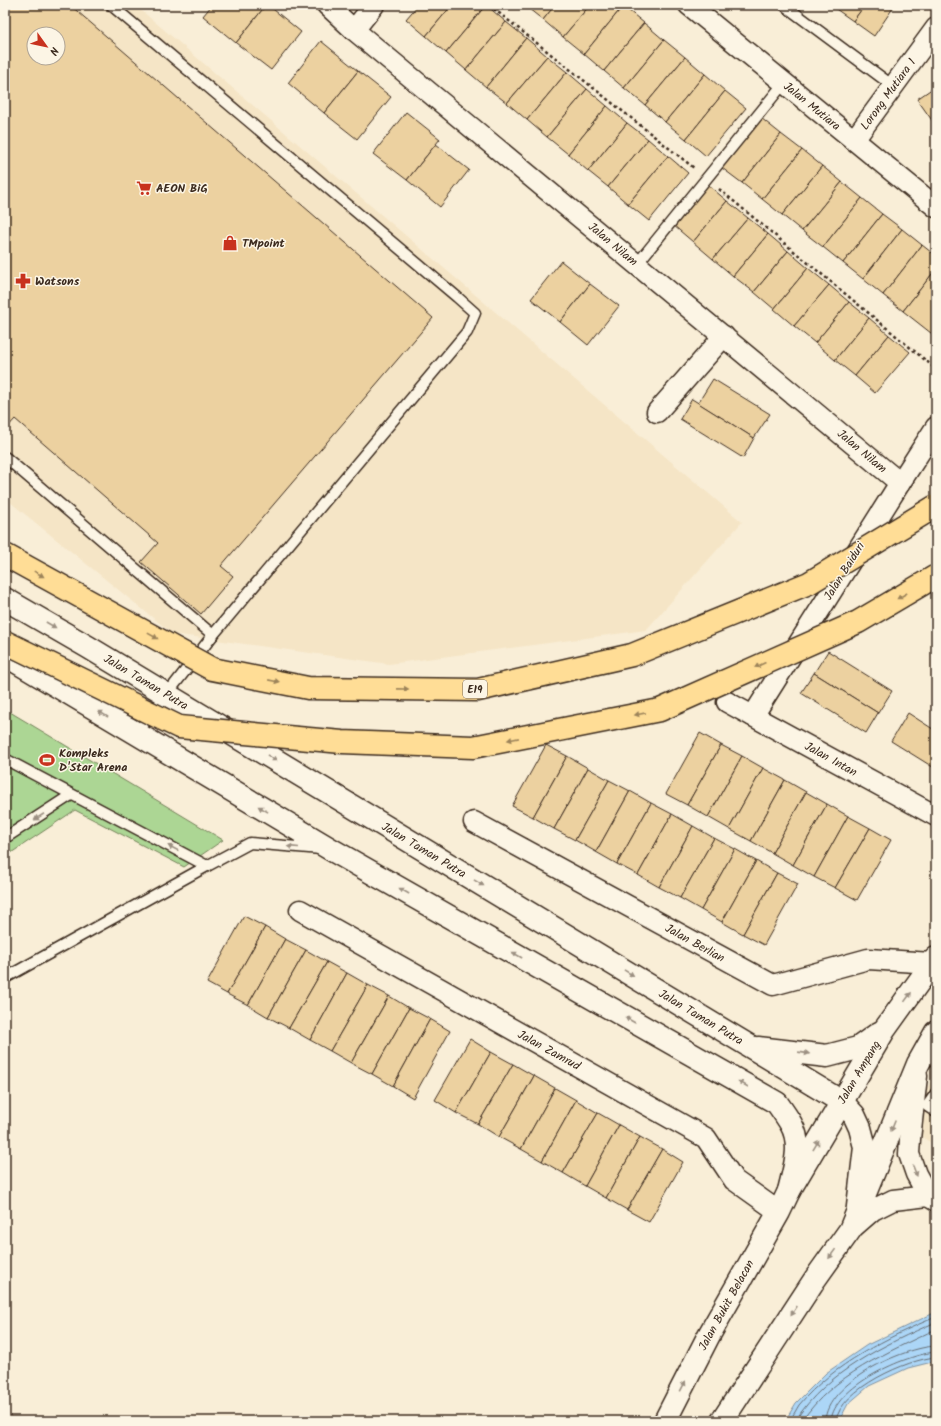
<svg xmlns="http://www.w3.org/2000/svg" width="941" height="1426" font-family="Kalam,sans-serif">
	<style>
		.built { fill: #f5e5c6; fill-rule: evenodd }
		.green { fill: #acd694; stroke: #748059 }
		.water { fill: #acd6f7; stroke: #7f91a0 }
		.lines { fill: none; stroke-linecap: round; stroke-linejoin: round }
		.shore { stroke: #686f75; stroke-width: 1 }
		.building { fill: #ecd1a0; stroke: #3b2a1e; fill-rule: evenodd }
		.lane-casing { stroke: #3b2a1e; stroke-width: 13 }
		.street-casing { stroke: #3b2a1e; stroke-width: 23 }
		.secondary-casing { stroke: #3b2a1e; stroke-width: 25 }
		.path { stroke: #3b2a1e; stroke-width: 2.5; stroke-dasharray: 3 3; stroke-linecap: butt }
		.lane { stroke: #fcf5e5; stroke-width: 10 }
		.street { stroke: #fcf5e5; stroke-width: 20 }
		.secondary { stroke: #fcf5e5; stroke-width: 22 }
		.highway-bridge-casing { stroke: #3b2a1e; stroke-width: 25; stroke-linecap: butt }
		.highway-bridge { stroke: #ffdd96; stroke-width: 22 }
		.oneway { fill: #9d845a }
		.oneway2 { fill: #9c9082 }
		.labels { text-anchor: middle; stroke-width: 3; stroke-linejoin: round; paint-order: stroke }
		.shield { fill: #fcf5e5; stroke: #75675a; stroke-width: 1 }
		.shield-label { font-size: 11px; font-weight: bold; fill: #3b2a1e }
		.street-label { font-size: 12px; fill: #3b2a1e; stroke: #fcf5e5 }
		.poi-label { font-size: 12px; font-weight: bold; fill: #3b2a1e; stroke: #fcf5e5; text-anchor: start }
	</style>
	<rect width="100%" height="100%" fill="#f9eed7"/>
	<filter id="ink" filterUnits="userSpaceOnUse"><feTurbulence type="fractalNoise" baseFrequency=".025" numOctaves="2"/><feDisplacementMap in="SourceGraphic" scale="8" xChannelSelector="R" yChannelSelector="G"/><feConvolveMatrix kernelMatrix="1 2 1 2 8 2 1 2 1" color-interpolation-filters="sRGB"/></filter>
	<g filter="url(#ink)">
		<g class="built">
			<path d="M5,5H135L742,522L646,630L389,664L173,634L5,498ZM34,34H58V58H34Z"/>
			<path d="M936,1075V1146L922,1137L916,1104Z"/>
		</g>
		<path class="green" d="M5,709L223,840L184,867L75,810L5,857Z"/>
		<path class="water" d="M936,1312V1361L908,1368L869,1386L848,1404L839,1421H785L796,1403L826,1373L867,1345Z"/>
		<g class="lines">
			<g class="shore">
				<path d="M789,1421C793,1416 796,1410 799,1405C832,1365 889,1336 936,1317"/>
				<path d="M795,1421C827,1371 884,1345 936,1322"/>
				<path d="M802,1421C832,1375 889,1352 936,1329"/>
				<path d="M825,1421C826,1383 903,1347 936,1346"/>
				<path d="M831,1421C833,1387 906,1354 936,1352"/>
				<path d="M836,1421C840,1389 908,1359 936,1357"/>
			</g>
		</g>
		<g class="building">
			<path d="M5,5H70L433,318L221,566L233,576L201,614L141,562L158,543L15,419L5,430ZM34,34H58V58H34Z"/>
			<path d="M212,5H266L236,43L203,16Z"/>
			<path d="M266,5H268L301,32L271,70L236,43Z"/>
			<path d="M418,5H452L426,36L406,19Z"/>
			<path d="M452,5H486L446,53L426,36Z"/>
			<path d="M486,5L506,22L466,70L446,53Z"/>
			<path d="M524,5H555L543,20Z"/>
			<path d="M555,5H590L563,37L543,20Z"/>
			<path d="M590,5L623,6L584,54L563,37Z"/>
			<path d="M835,5H865L853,21L833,7Z"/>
			<path d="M865,5H895L874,36L853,21Z"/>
			<path d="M623,6L644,23L604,71L584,54Z"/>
			<path d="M506,22L526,38L486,87L466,70Z"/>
			<path d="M644,23L664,40L624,88L604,71Z"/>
			<path d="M526,38L547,56L507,103L486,87Z"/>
			<path d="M664,40L685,57L645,105L624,88Z"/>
			<path d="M321,41L358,71L324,113L288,83Z"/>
			<path d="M547,56L567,72L527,120L507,103Z"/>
			<path d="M685,57L705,74L665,122L645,105Z"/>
			<path d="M358,71L391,97L357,139L324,113Z"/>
			<path d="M567,72L587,89L547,137L527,120Z"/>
			<path d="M705,74L725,91L686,139L665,122Z"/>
			<path d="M936,86V126L917,99Z"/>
			<path d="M587,89L607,106L568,154L547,137Z"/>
			<path d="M725,91L746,108L706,156L686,139Z"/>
			<path d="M607,106L627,123L588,171L568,154Z"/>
			<path d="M406,112L440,139L407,180L373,154Z"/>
			<path d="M761,118L781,134L742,183L722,168Z"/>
			<path d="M627,123L648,139L608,187L588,171Z"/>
			<path d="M781,134L802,150L762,199L742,183Z"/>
			<path d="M648,139L668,156L628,204L608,187Z"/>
			<path d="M436,144L469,170L440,207L407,180Z"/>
			<path d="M802,150L822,166L782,215L762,199Z"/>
			<path d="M668,156L688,173L649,221L628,204Z"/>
			<path d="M822,166L842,182L802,231L782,215Z"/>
			<path d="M842,182L862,198L823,247L802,231Z"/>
			<path d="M707,184L727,201L693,242L673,225Z"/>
			<path d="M862,198L882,214L843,263L823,247Z"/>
			<path d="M727,201L748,218L713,259L693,242Z"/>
			<path d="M882,214L902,229L863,279L843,263Z"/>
			<path d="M748,218L768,234L733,276L713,259Z"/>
			<path d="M902,229L922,245L883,295L863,279Z"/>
			<path d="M768,234L788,251L754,292L733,276Z"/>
			<path d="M922,245L936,256V269L903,311L883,295Z"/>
			<path d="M788,251L808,268L774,309L754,292Z"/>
			<path d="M561,261L590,284L560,322L531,299Z"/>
			<path d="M808,268L829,285L794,326L774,309Z"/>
			<path d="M936,269V337L903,311Z"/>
			<path d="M590,284L619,306L588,345L560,322Z"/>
			<path d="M829,285L849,302L815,343L794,326Z"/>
			<path d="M849,302L869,318L835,360L815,343Z"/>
			<path d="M869,318L889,335L855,376L835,360Z"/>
			<path d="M889,335L910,352L875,393L855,376Z"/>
			<path d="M713,379L770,414L754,438L698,403Z"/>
			<path d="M692,399L754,438L743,458L680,419Z"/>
			<path d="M828,651L892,691L878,713L814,673Z"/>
			<path d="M814,673L878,713L866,733L801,693Z"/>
			<path d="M908,713L936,731V769L891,741Z"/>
			<path d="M700,733L721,745L687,805L666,794Z"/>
			<path d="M546,745L567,756L533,817L512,806Z"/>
			<path d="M721,745L742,756L708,817L687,805Z"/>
			<path d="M567,756L588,768L554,829L533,817Z"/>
			<path d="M742,756L763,768L729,829L708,817Z"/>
			<path d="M588,768L609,780L575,840L554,829Z"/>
			<path d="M763,768L785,780L751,841L729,829Z"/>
			<path d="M609,780L630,791L596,852L575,840Z"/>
			<path d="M785,780L806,792L772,853L751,841Z"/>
			<path d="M630,791L651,803L617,864L596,852Z"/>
			<path d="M806,792L827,804L793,865L772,853Z"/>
			<path d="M651,803L672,814L638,875L617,864Z"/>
			<path d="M827,804L848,816L814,877L793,865Z"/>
			<path d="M672,814L693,826L659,887L638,875Z"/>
			<path d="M848,816L870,828L835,888L814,877Z"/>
			<path d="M693,826L714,838L680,898L659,887Z"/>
			<path d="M870,828L891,840L857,900L835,888Z"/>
			<path d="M714,838L735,849L701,910L680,898Z"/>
			<path d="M735,849L756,861L722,922L701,910Z"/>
			<path d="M756,861L777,873L743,934L722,922Z"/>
			<path d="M777,873L798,884L764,945L743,934Z"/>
			<path d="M244,916L265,927L227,994L207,983Z"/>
			<path d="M265,927L285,939L248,1005L227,994Z"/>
			<path d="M285,939L306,950L268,1017L248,1005Z"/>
			<path d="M306,950L327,962L289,1028L268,1017Z"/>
			<path d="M327,962L347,973L310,1040L289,1028Z"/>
			<path d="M347,973L368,985L330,1051L310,1040Z"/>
			<path d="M368,985L389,996L351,1063L330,1051Z"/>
			<path d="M389,996L409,1008L372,1074L351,1063Z"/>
			<path d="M409,1008L430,1019L393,1086L372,1074Z"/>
			<path d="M430,1019L450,1031L413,1098L393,1086Z"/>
			<path d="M470,1039L491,1052L456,1113L435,1100Z"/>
			<path d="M491,1052L513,1064L478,1124L456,1113Z"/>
			<path d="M513,1064L534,1076L499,1137L478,1124Z"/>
			<path d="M534,1076L555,1088L521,1149L499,1137Z"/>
			<path d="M555,1088L576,1100L542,1161L521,1149Z"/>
			<path d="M576,1100L598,1113L563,1173L542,1161Z"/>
			<path d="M598,1113L619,1125L585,1186L563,1173Z"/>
			<path d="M619,1125L640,1137L606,1198L585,1186Z"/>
			<path d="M640,1137L662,1149L627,1210L606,1198Z"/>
			<path d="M662,1149L683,1162L649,1222L627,1210Z"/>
		</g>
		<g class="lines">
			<g class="lane-casing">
				<g id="lane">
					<path d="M111,5L457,297L475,313L467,332L213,635L136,734"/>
					<path d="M784,5L893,86"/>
					<path d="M637,264L784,83"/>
					<path d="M5,457L213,635"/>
					<path d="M5,759L207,866L250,843L321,849"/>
					<path d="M5,838L71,795"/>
					<path d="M5,978L207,866"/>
					<path d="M936,1093L927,1106L936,1112"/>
				</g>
			</g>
			<g class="street-casing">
				<g id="street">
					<path d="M327,5L354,30L900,483"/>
					<path d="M689,5L936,207"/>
					<path d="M354,30L374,5"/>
					<path d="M854,140L936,28"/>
					<path d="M657,412L724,336"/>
					<path d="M727,702L936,816"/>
					<path d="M753,716L898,486L936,427"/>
					<path d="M474,822L773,985L868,959L932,963"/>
					<path d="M300,910L706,1138L734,1180L779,1212"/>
					<path d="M917,1076L910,1139L909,1154L916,1174L928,1196L936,1201"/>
					<path d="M850,1230L873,1210L893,1200L928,1196"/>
				</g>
			</g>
			<g class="secondary-casing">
				<g id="secondary">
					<path d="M5,599L88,647L842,1102L854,1115L860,1128L865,1147L857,1215"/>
					<path d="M5,655L332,850L777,1103C782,1110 787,1117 791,1124C803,1145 794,1169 789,1191"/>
					<path d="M758,1048L827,1056L858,1048L879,1033"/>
					<path d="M665,1421L709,1335L779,1212L789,1191L885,1029L936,958"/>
					<path d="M722,1421L815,1279L850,1230L918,1064L936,1032"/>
				</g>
			</g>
			<g class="path">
				<path d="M489,5L694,168"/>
				<path d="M719,189L936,369"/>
			</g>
			<use href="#lane" class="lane"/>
			<use href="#street" class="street"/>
			<use href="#secondary" class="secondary"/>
			<g class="highway-bridge-casing">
				<g id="highway-bridge">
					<path d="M5,555L212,669L308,688L478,690L632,655L809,583L936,506"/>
					<path d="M5,642L179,727L342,742L473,747L660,710L858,622L936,576"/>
				</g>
			</g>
			<use href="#highway-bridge" class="highway-bridge"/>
		</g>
		<defs><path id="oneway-solid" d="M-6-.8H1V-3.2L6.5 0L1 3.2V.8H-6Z"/></defs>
		<g class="oneway">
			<use href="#oneway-solid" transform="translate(39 574) rotate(29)"/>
			<use href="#oneway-solid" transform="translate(902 596) rotate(150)"/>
			<use href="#oneway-solid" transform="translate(153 636) rotate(29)"/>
			<use href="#oneway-solid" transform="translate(760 665) rotate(156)"/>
			<use href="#oneway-solid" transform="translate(274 681) rotate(11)"/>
			<use href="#oneway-solid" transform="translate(403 689) rotate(1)"/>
			<use href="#oneway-solid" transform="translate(640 714) rotate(169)"/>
			<use href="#oneway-solid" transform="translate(513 739) rotate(169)"/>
		</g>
		<g class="oneway2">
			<use href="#oneway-solid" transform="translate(51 625) rotate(30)"/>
			<use href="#oneway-solid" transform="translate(103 714) rotate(-149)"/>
			<use href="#oneway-solid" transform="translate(272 758) rotate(31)"/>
			<use href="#oneway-solid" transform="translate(263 809) rotate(-149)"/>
			<use href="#oneway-solid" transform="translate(39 817) rotate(147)"/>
			<use href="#oneway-solid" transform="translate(293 847) rotate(-175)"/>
			<use href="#oneway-solid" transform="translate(173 848) rotate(-153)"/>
			<use href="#oneway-solid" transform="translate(479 883) rotate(31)"/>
			<use href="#oneway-solid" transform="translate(404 891) rotate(-150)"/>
			<use href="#oneway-solid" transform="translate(517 955) rotate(-150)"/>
			<use href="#oneway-solid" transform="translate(629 973) rotate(31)"/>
			<use href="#oneway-solid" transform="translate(908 997) rotate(-54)"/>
			<use href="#oneway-solid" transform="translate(630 1020) rotate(-150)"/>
			<use href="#oneway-solid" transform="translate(804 1053) rotate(8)"/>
			<use href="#oneway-solid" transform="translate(743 1084) rotate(-150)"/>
			<use href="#oneway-solid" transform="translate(893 1126) rotate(112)"/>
			<use href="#oneway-solid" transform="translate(816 1145) rotate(-59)"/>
			<use href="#oneway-solid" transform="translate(915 1171) rotate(68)"/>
			<use href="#oneway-solid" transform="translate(832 1254) rotate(126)"/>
			<use href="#oneway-solid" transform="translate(794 1311) rotate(123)"/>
			<use href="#oneway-solid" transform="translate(683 1386) rotate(-63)"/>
		</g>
	</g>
	<defs>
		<g id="supermarket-bare" transform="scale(1.2)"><path d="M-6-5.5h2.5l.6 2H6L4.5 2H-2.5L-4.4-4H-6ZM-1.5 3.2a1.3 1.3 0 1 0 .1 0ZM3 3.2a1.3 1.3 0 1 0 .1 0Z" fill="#c8321e" stroke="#fcf5e5" stroke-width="2.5" paint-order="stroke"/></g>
		<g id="shop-bare" transform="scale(1.2)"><path d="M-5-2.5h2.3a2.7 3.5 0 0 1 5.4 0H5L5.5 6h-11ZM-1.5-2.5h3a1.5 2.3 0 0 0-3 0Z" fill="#c8321e" stroke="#fcf5e5" stroke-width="2.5" paint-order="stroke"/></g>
		<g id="pharmacy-bare" transform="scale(1.2)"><path d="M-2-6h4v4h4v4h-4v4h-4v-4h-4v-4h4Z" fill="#c8321e" stroke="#fcf5e5" stroke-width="2.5" paint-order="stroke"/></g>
		<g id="stadium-bare" transform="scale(1.2)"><path d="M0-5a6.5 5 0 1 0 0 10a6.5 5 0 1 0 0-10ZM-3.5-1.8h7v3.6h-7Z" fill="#c8321e" stroke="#fcf5e5" stroke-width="2.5" paint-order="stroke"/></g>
	</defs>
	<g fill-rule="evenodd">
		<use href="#supermarket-bare" x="144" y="188"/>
		<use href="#shop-bare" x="230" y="243"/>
		<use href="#pharmacy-bare" x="23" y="281"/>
		<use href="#stadium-bare" x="47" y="760"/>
	</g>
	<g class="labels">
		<rect class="shield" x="463" y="680" width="24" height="18" rx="3"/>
		<g class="shield-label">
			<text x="475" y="693">E19</text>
		</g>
		<g class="street-label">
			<text transform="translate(888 94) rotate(-54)" y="4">Lorong Mutiara 1</text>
			<text transform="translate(812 106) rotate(39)" y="4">Jalan Mutiara</text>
			<text transform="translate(613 244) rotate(40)" y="4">Jalan Nilam</text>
			<text transform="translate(862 451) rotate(40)" y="4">Jalan Nilam</text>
			<text transform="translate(844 571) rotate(-58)" y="4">Jalan Baiduri</text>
			<text transform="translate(146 682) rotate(31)" y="4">Jalan Taman Putra</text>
			<text transform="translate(831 759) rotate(29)" y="4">Jalan Intan</text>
			<text transform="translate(424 850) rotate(31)" y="4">Jalan Taman Putra</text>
			<text transform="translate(695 943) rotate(29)" y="4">Jalan Berlian</text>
			<text transform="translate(701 1017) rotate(31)" y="4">Jalan Taman Putra</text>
			<text transform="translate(549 1050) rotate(29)" y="4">Jalan Zamrud</text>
			<text transform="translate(859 1072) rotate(-59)" y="4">Jalan Ampang</text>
			<text transform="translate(726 1305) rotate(-61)" y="4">Jalan Bukit Belacan</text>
		</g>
		<g class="poi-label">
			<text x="156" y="192">AEON BiG</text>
			<text x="242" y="247">TMpoint</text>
			<text x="35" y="285">Watsons</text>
			<text x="59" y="757">Kompleks<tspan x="59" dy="14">D'Star Arena</tspan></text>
		</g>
	</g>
	<rect width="941" height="1426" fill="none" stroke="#fcf5e5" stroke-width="20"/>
	<rect x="10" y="10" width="921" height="1406" fill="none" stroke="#3b2a1e" stroke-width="1.5" filter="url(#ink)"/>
	<g transform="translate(46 46) rotate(123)"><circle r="19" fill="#fcf5e5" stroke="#afa495"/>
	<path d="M0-3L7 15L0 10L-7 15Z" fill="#c8321e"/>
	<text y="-6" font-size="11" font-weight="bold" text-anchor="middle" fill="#3b2a1e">N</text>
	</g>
</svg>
